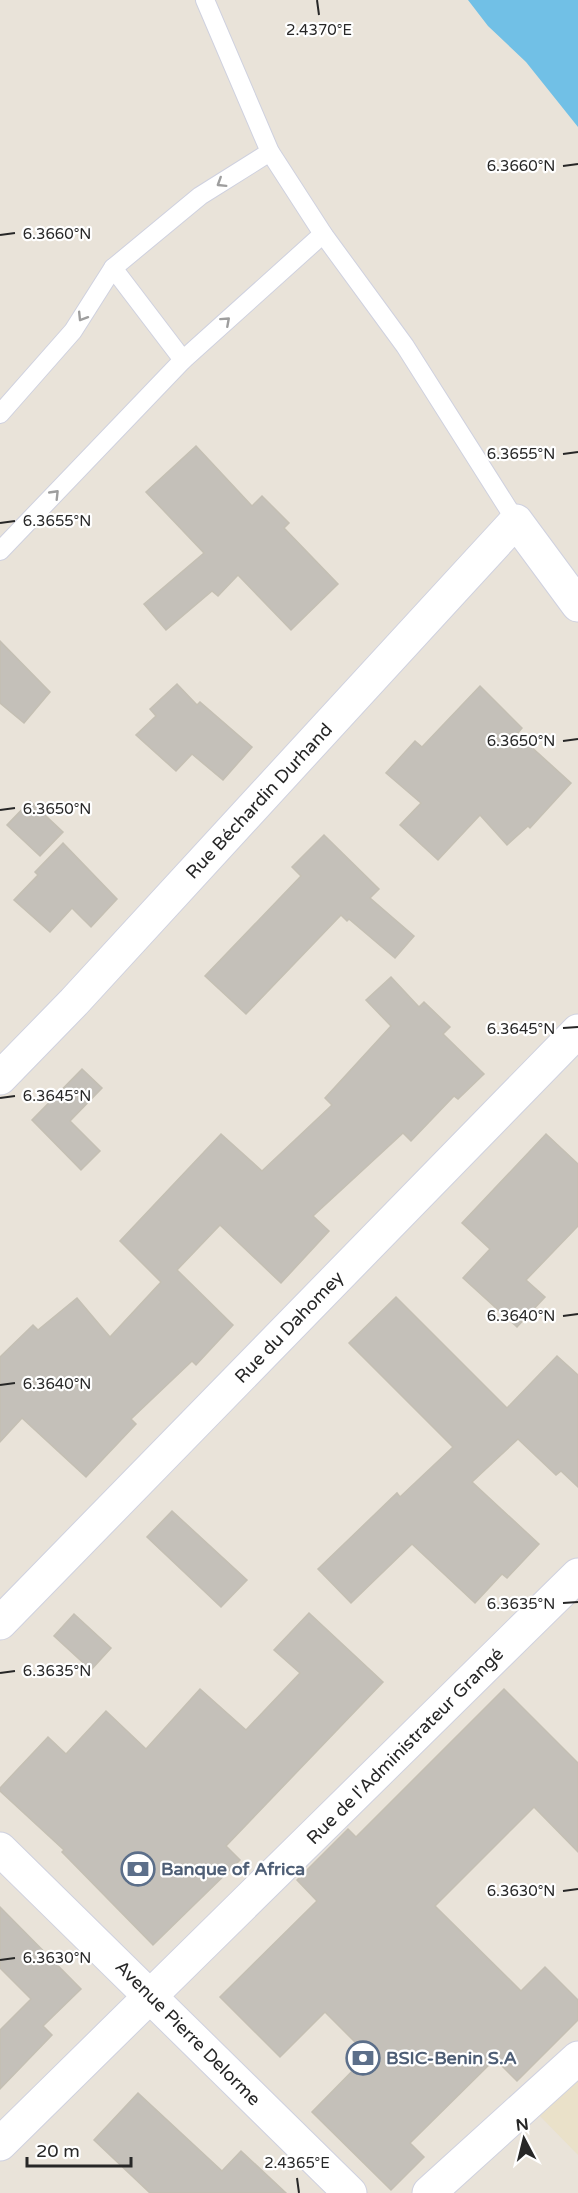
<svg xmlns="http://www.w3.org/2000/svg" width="578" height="2193" font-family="'Varela Round',sans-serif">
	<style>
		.education { fill: #eae1c9 }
		.water { fill: #71c0e6 }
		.building { fill: #c4c0b9; stroke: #c4bfb3; stroke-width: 1.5 }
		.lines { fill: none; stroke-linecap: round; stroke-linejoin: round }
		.service-casing { stroke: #cfd1df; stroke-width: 20 }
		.minor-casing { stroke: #cfd1df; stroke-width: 35 }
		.secondary-casing { stroke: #cfd1df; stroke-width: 35 }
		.service { stroke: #fff; stroke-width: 18 }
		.minor { stroke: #fff; stroke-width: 33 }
		.secondary { stroke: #fff; stroke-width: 33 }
		.oneway { stroke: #9e9e9e }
		.ticks { fill: none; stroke: #272727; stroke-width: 2 }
		.labels { text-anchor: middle; stroke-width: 4.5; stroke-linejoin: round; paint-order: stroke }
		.street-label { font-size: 18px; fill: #272727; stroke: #fff }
		.service-label { font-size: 18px; font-weight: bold; fill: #4e5e75; stroke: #fff; text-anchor: start }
		.ticks-label { font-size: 15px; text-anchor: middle; fill: #272727; stroke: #fff; stroke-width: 4.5; stroke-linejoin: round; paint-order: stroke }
	</style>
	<rect width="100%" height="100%" fill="#e9e3d9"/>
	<path class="education" d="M578,2076V2155L538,2114Z"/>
	<path class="water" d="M468,0H578V127L526,62L488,26Z"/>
	<g class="building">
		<path d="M196,446L252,506L262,496L289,523L284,528L338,584L291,630L238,575L218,596L212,591L166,630L144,604L204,553L146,492Z"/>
		<path d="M0,641L50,692L24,723L0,703Z"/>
		<path d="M177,684L197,705L200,702L252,747L223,780L192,754L176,771L136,735L156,716L150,709Z"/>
		<path d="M480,686L522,728L517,734L571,783L530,828L528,826L507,845L480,815L438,860L400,825L421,803L386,773L415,741L422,747Z"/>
		<path d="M30,801L63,832L40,856L7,825Z"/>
		<path d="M324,835L379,889L370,898L414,936L395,958L349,919L347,921L341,915L246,1014L205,976L301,876L292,867Z"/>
		<path d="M63,843L117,899L91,927L72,908L50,932L14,900L38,875L35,872Z"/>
		<path d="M391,977L419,1007L424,1002L450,1027L443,1034L484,1074L458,1099L454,1096L411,1141L403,1133L313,1216L329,1231L281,1283L220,1225L177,1270L233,1325L196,1365L192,1361L131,1419L136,1424L86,1477L22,1418L0,1442V1357L33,1325L38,1330L77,1298L110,1337L161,1282L120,1241L221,1134L262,1171L332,1105L325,1098L391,1026L366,1000Z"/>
		<path d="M82,1069L102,1088L70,1121L100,1151L81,1170L32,1120Z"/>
		<path d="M546,1134L578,1164V1226L526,1280L545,1297L517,1327L463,1278L490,1249L462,1223Z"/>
		<path d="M396,1297L507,1408L557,1356L578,1375V1487L561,1471L556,1475L518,1439L472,1482L539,1544L507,1578L502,1574L475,1603L412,1544L351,1603L318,1569L397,1493L400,1497L453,1447L349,1343Z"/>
		<path d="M172,1511L247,1580L221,1607L147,1537Z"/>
		<path d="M309,1613L383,1682L226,1846L240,1860L153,1945L62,1852L64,1850L0,1791V1788L48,1737L66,1754L106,1711L146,1749L200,1689L246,1730L300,1673L274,1650Z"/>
		<path d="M74,1614L111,1648L91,1670L54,1636Z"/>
		<path d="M504,1689L578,1763V1852L534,1807L435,1906L521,1991L545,1967L578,2000V2020L517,2081L495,2059L410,2143L424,2157L391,2190L312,2112L368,2055L325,2012L280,2057L220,1997L317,1901L297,1880L348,1829L356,1837Z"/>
		<path d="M0,1907L81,1989L43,2026L52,2035L0,2089V2030L31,1999L0,1968Z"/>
		<path d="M138,2093L222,2171L241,2151L286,2193H150L94,2140Z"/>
	</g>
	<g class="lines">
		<g class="service-casing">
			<g id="service">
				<path d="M205,0L270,152L323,234L405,346L516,521"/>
				<path d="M113,268L183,360"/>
				<path d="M0,414L73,331L113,268L200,196L270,152"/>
				<path d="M0,551L183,360L323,234"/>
			</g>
		</g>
		<g class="minor-casing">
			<g id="minor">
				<path d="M0,1078L74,1002L516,521L578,605"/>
				<path d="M0,1623L578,1031"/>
				<path d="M0,2144L578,1575"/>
				<path d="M429,2193L578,2058"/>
			</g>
		</g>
		<g class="secondary-casing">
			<path id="secondary" d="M0,1849L350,2193"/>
		</g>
		<use href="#service" class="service"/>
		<use href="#minor" class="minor"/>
		<use href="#secondary" class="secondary"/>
	</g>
	<defs><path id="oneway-chevron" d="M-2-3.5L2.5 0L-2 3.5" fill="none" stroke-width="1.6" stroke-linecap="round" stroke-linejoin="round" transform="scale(1.5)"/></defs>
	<g class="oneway">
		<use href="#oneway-chevron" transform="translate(221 183) rotate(148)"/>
		<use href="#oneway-chevron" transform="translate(82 317) rotate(122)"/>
		<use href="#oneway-chevron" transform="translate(226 321) rotate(-42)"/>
		<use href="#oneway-chevron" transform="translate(55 494) rotate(-46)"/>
	</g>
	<path class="ticks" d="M317,0L319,15M563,166L578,164M0,235L15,233M563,454L578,452M0,523L15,521M563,741L578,739M0,810L15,808M563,1028L578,1027M0,1098L15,1096M563,1316L578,1314M0,1385L15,1383M563,1603L578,1602M0,1673L15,1671M563,1891L578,1889M0,1960L15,1958M297,2178L299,2193"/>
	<defs>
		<g id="bank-ring" transform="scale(1.725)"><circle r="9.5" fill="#fff" stroke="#5c6f8a" stroke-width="1.5"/><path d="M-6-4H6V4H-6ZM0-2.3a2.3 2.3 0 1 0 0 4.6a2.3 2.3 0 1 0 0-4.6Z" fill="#5c6f8a"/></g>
	</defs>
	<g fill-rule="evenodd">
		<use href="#bank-ring" x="138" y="1869"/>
		<use href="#bank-ring" x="363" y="2058"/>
	</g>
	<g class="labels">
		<g class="street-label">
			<text transform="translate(259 801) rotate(-47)" y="6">Rue Béchardin Durhand</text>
			<text transform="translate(289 1327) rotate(-46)" y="6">Rue du Dahomey</text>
			<text transform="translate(405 1746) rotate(-45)" y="6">Rue de l'Administrateur Grangé</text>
			<text transform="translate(188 2033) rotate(45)" y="6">Avenue Pierre Delorme</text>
		</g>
		<g class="service-label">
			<text x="161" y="1875">Banque of Africa</text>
			<text x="386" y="2064">BSIC-Benin S.A</text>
		</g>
	</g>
	<g class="ticks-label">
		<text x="319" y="35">2.4370°E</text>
		<text x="521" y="171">6.3660°N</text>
		<text x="57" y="239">6.3660°N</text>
		<text x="521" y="459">6.3655°N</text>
		<text x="57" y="526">6.3655°N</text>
		<text x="521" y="746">6.3650°N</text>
		<text x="57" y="814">6.3650°N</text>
		<text x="521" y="1034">6.3645°N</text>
		<text x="57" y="1101">6.3645°N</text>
		<text x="521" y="1321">6.3640°N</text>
		<text x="57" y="1389">6.3640°N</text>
		<text x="521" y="1609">6.3635°N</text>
		<text x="57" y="1676">6.3635°N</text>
		<text x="521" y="1896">6.3630°N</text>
		<text x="57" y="1963">6.3630°N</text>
		<text x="297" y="2168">2.4365°E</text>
	</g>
	<g transform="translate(524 2139) rotate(353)" stroke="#ffffff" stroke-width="4.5" paint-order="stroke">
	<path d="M0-4.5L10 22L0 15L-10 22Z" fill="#272727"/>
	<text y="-9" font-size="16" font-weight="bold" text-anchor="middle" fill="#272727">N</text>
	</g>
	<path d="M27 2157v9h104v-9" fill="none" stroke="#272727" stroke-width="3"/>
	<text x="36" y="2157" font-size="18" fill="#272727" stroke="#ffffff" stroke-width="4.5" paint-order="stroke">20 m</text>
</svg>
